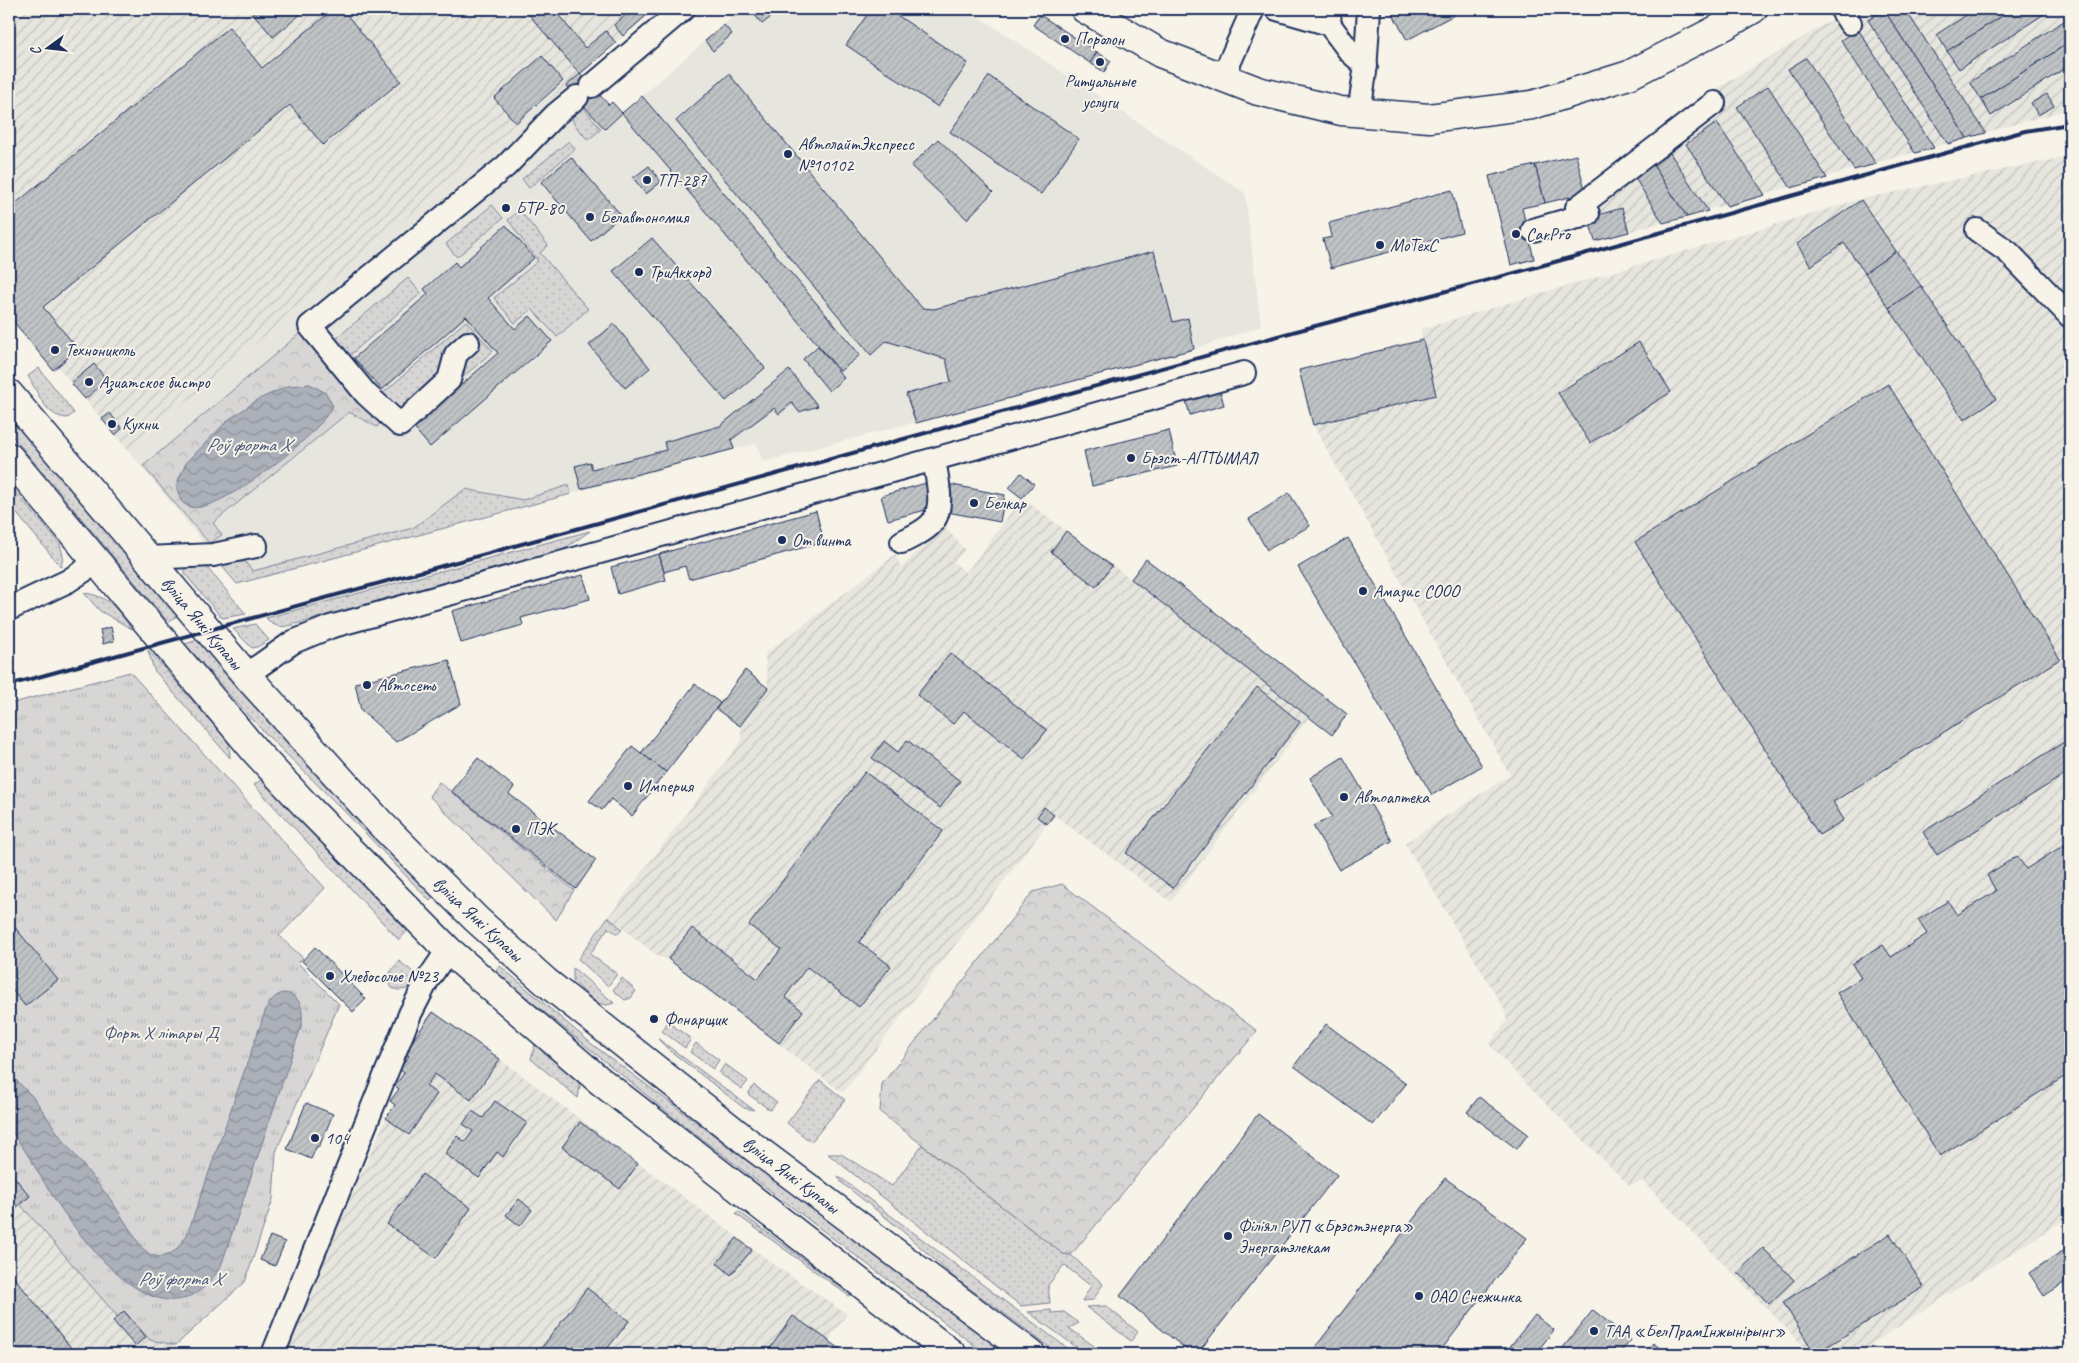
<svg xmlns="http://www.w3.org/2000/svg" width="2079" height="1363" font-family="Caveat,sans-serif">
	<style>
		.built { fill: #e6e5de }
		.industrial { fill: url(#industrial-furrows) }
		.grass { fill: url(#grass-dots); stroke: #798299 }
		.forest { fill: url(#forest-crowns); stroke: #798299 }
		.park { fill: url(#park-tufts); stroke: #798299 }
		.water { fill: url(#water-waves); stroke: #727c95 }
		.building { fill: url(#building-hatch); stroke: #1b2f5e }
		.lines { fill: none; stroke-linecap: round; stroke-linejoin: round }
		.minor-casing { stroke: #1b2f5e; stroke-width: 26 }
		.major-casing { stroke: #1b2f5e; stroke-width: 31 }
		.minor { stroke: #f7f3e8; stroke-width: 22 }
		.major { stroke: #f7f3e8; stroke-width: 28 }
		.rail { stroke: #1b2f5e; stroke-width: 4 }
		.poi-dot { fill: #1b2f5e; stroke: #f7f3e8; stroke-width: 2 }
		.labels { text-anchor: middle; stroke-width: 4; stroke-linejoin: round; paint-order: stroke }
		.poi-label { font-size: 18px; fill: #1b2f5e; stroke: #f7f3e8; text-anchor: start }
		.street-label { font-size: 18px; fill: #1b2f5e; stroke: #f7f3e8 }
		.park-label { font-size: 18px; fill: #415076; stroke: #f7f3e8 }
		.water-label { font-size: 19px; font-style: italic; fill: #465679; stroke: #f7f3e8 }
	</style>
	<defs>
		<pattern id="industrial-furrows" width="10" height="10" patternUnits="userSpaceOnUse" patternTransform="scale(1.25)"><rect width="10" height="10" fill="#e6e5de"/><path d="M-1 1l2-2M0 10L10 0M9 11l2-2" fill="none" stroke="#c5c5c1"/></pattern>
		<pattern id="grass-dots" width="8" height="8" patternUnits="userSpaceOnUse" patternTransform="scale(1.25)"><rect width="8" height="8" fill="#d7d6d4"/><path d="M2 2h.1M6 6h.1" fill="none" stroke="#b8b8b8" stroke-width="1.8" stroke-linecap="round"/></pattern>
		<pattern id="forest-crowns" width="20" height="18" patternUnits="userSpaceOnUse" patternTransform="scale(1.25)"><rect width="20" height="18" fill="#d7d6d4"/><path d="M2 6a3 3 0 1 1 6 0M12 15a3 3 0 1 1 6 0" fill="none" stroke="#b8b8b8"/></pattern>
		<pattern id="park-tufts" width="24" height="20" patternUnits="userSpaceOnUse" patternTransform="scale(1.25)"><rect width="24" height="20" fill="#d7d6d4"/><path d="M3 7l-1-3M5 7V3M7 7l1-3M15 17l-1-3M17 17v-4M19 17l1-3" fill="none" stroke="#b8b8b8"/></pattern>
		<pattern id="water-waves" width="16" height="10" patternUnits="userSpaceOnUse" patternTransform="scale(1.25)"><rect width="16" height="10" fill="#acb0b9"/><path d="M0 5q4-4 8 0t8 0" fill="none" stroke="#8b909a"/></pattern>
		<pattern id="building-hatch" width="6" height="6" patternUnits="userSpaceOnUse" patternTransform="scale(1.25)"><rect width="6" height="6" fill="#c0c3c5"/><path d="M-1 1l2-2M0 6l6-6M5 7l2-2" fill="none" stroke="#a4a8ac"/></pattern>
	</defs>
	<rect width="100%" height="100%" fill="#f7f3e8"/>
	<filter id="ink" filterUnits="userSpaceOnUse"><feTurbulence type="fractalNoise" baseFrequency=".02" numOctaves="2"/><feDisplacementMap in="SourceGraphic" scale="10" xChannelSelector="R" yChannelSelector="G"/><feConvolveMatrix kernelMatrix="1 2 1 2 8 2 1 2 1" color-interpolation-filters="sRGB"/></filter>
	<g filter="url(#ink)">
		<path class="built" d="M742,9H963L970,11L1245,193L1261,326L1194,349L763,462L757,444L747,446L237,584L128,450L580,74L608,105L622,113Z"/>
		<g class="industrial">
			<path d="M28,9H654L580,74L128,450L57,366L53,370L9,316V24Z"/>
			<path d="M1850,9H2070V109L1595,241L1586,210L1708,94Z"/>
			<path d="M2070,156V1216L1856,1354H1811L1643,1181L1629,1185L1527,1085L1489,1044L1507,1021L1504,1009L1405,843L1510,775L1313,425L1299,370L1422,340L1421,329L1861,199Z"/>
			<path d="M1022,498L1131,579L1309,717L1171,902L1054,815L843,1093L668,959L659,957L608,917L742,740L740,726L768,688L765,654L896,554L901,568L943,526L965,549L954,562L966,573Z"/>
			<path d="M433,1012L500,1059L772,1263L847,1314L819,1354H285L300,1314L386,1118L395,1105L390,1101L399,1089L395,1086L404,1073L399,1069L409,1056L404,1053Z"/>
			<path d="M9,1171L150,1340L176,1345L183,1354H9Z"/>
		</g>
		<g class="grass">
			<path d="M583,107L601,129L588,140L574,124L572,117Z"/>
			<path d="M569,141L575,149L529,188L522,179Z"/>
			<path d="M492,205L503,218L457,257L446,244Z"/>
			<path d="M519,210L548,245L540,253L588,309L557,337L532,309L515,323L494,298L538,261L508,220Z"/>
			<path d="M408,278L421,293L349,356L381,395L466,321L493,351L457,382L462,358L477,346L464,332L441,352L446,360L442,376L396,416L332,342Z"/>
			<path d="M39,368L74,413L68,418C45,417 39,394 28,376Z"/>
			<path d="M9,414L178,615L168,622L9,432Z"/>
			<path d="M9,484L60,544L63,556L61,567L9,504Z"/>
			<path d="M569,485L571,494L237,584L220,564L240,556L253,571L413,528L465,489L523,500Z"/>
			<path d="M590,531L557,554L292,625C280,628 274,627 266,618Z"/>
			<path d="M205,565L246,614L222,618L185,574V566Z"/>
			<path d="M84,593C110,596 117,610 132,629L100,611Z"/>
			<path d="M255,624L269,640L257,647L252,648L233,629Z"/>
			<path d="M198,640L266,718L434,896L430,901L346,813L252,720L185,644Z"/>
			<path d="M148,650L225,737L229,744L230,758L154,670Z"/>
			<path d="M262,779L407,931L399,940L254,785Z"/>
			<path d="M608,917L622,929L618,934L608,928L590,954L617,974L608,986L578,959Z"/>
			<path d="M399,961L418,976L408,989L398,990L392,988C385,976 391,971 399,961Z"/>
			<path d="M500,966L593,1045L1007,1354H986L682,1124L495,972Z"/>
			<path d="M573,968L614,1003L607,1005L597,1003L581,989L573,980Z"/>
			<path d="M622,978L636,991L631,998L625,1000L613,990Z"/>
			<path d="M668,1022L691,1039L685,1048L662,1031Z"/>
			<path d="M657,1038L754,1110L744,1108L669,1050Z"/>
			<path d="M696,1043L719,1060L713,1069L690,1052Z"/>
			<path d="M535,1044L577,1080L580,1086L578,1098L531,1059Z"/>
			<path d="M725,1064L748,1081L742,1089L719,1073Z"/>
			<path d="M820,1080L845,1100L811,1142L787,1123Z"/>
			<path d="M754,1085L777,1102L770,1110L748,1094Z"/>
			<path d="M922,1145L1063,1254L1071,1255L1103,1284L1093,1300L1082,1301L1091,1286L1064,1265L1048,1285L1050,1303L1021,1306L828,1154H841L892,1186Z"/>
			<path d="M838,1176L1075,1354H1058L1016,1322L956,1279L899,1228L842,1183Z"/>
			<path d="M738,1211L850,1294L849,1296L736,1214Z"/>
			<path d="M1106,1306L1138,1332L1131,1341L1086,1307Z"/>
			<path d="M1051,1310V1313L1064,1312L1079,1323L1069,1328L1105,1354H1086L1028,1312Z"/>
		</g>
		<g class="forest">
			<path d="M305,329L384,417L377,427L349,412L213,523L222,535L209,543L143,466Z"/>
			<path d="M439,782L574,890L556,920L429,796Z"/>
			<path d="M1062,884L1257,1031L1071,1255L1063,1254L880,1112L882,1084L1033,892Z"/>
		</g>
		<path class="park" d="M130,672L325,888L279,936L303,958L298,963L339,1004L276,1152L273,1199L245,1282L176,1345L150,1340L124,1311L118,1317L20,1204L30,1196L9,1171V704Z"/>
		<g class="water">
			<path d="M310,384L326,393L333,406C328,413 323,421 317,427C300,447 216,515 190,507C187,506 183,503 181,501L176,486L186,463L228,420L259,399L288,386Z"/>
			<path d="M283,993C301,994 303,1009 302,1024L221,1266C163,1363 71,1228 39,1174C33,1163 26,1152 19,1142C16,1137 10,1131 9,1126C6,1117 9,1084 9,1073L34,1098L62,1139L111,1200L142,1248L151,1255L158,1257L168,1255L176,1250L187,1235L266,1009C270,1001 274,996 283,993Z"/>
		</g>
		<g class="building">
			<path d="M257,9H307L273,37L252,12Z"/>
			<path d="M334,9H342L401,81L323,145L290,105L43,307L78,349L53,370L9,316V209L229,27L262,68Z"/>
			<path d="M524,9H554L585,48L606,31L616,43L580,74Z"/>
			<path d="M633,9H654L623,36L614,25Z"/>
			<path d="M750,9H781L762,24Z"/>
			<path d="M871,9H888L968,63L938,107L846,45Z"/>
			<path d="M1390,9H1451L1454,15L1407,40Z"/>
			<path d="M1885,9H1905L1986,133L1967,138L1884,10Z"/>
			<path d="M1976,9H2013L1947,51L1937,34Z"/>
			<path d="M2013,9H2052L1959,69L1947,51Z"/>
			<path d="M1884,10L1967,138L1948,144L1868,20Z"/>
			<path d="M1040,15L1097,52L1090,63L1033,25Z"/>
			<path d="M2070,17V42L1981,99L1970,82Z"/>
			<path d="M724,25L732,34L713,51L705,41Z"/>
			<path d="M1858,29L1934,148L1915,153L1841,40Z"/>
			<path d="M2070,42V65L1991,116L1981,99Z"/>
			<path d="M1097,52L1111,61L1104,72L1090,63Z"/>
			<path d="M542,56L563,81L516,123L494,98Z"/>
			<path d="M1806,58L1876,164L1854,170L1788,69Z"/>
			<path d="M580,74L609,105L612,102L622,113L605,129L566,86Z"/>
			<path d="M729,74L922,308L934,309L1154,251L1173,322L1188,318L1194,349L916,423L906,394L951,382L946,359L886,341L871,355L676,121Z"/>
			<path d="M989,76L1079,139L1041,194L950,132Z"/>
			<path d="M1768,86L1827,178L1791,188L1737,107Z"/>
			<path d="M2047,94L2054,106L2038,115L2031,103Z"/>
			<path d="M642,96L860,355L840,371L622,113Z"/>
			<path d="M1717,123L1765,195L1727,206L1686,144Z"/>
			<path d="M938,139L993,192L967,219L911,166Z"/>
			<path d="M1670,153L1708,211L1687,217L1653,165Z"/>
			<path d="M1576,155L1586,193L1545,203L1535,165Z"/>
			<path d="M571,157L621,215L591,241L541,182Z"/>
			<path d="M1535,165L1545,203L1522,208L1534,259L1511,265L1489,176Z"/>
			<path d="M1653,165L1687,217L1663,223L1635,178Z"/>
			<path d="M649,166L661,182L646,194L633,178Z"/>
			<path d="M1452,190L1462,232L1331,268L1323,239L1332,237L1329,223Z"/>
			<path d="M1861,200L1896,251L1865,273L1844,243L1811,266L1797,244Z"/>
			<path d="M1622,208L1629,232L1595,241L1588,218Z"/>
			<path d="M506,225L534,258L488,298L515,329L530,316L552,341L430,447L413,427L498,353L466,316L382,390L354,358L428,294L424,289L455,262L459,267Z"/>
			<path d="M652,238L765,368L726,401L613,271Z"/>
			<path d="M1896,251L1921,286L1889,308L1865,273Z"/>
			<path d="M1921,286L1996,399L1964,420L1889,308Z"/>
			<path d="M614,324L650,368L625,388L589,345Z"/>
			<path d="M1423,340L1436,395L1313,425L1299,370Z"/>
			<path d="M1639,342L1671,392L1590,443L1558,393Z"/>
			<path d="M818,346L844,378L829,391L803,359Z"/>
			<path d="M94,364L107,380L85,399L71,383Z"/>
			<path d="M789,370L818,406L799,412L792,403L779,414L774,408L731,440L734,449L581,489L575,466L590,462L592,469L666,450L664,442L720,426Z"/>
			<path d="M1888,384L2060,659L1833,802L1844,820L1819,835L1635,542Z"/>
			<path d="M1220,391L1224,405L1190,415L1186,401Z"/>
			<path d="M110,413L122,429L115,435L102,419Z"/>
			<path d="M1169,430L1177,466L1092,486L1084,451Z"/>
			<path d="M1021,473L1034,484L1022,498L1009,488Z"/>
			<path d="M926,483L933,508L888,520L881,496Z"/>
			<path d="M947,484L1005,495L1000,522L942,511Z"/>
			<path d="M1289,493L1310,526L1267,550L1249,519Z"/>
			<path d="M816,511L824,542L689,579L685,566L664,572L659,554Z"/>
			<path d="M1066,531L1112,566L1096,587L1051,552Z"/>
			<path d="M1348,538L1482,766L1432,795L1298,567Z"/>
			<path d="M659,554L666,580L618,594L611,567Z"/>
			<path d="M1146,559L1347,714L1332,735L1131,579Z"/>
			<path d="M583,575L590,599L521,618L523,625L461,643L452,611Z"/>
			<path d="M111,627L114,641L103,644L100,630Z"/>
			<path d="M950,653L1047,730L1024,759L964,711L953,724L917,695Z"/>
			<path d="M449,660L461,704L396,742L361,710L355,683Z"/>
			<path d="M745,670L768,688L740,726L716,709Z"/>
			<path d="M695,684L720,703L666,772L641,753Z"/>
			<path d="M1257,687L1300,722L1173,888L1126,853Z"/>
			<path d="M2070,738V771L1937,855L1923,832Z"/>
			<path d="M907,740L960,781L940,808L872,758L884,741L898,752Z"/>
			<path d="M632,746L666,772L632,816L611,799L602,810L589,801Z"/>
			<path d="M1343,757L1392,841L1339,870L1313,826L1332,817L1310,778Z"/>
			<path d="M478,758L514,787L509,794L596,860L576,889L451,791Z"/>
			<path d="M865,772L943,831L859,942L891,966L859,1007L807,967L785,997L803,1011L779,1043L668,959L692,928L758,979L781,949L749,925Z"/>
			<path d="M1044,807L1054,815L1047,824L1037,817Z"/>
			<path d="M2064,845L2070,854V1073L1940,1156L1837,993L1861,978L1852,964L1883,945L1891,957L1927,934L1918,920L1948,901L1957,915L1996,891L1987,875L2017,856L2026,869Z"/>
			<path d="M9,920L58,980L25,1006L9,986Z"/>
			<path d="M315,947L366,999L353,1012L302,961Z"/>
			<path d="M433,1012L500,1059L471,1100L435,1074L426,1086L437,1094L409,1135L386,1118L395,1105L390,1101L399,1089L395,1086L404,1073L399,1069L409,1056L404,1053Z"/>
			<path d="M1326,1024L1406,1084L1373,1125L1294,1066Z"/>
			<path d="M1479,1097L1528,1134L1517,1149L1467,1112Z"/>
			<path d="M495,1101L527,1123L503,1157L497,1152L479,1178L445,1154L457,1136L465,1142L473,1131L463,1124L472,1111L483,1118Z"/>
			<path d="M306,1103L333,1114L319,1147L317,1146L311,1159L287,1149Z"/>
			<path d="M1258,1114L1337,1175L1197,1354H1192L1120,1296Z"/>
			<path d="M580,1122L638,1164L620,1189L562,1147Z"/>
			<path d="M9,1171L30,1196L13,1210L9,1205Z"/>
			<path d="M422,1174L471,1208L436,1258L387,1224Z"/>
			<path d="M1445,1178L1527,1238L1438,1354H1310Z"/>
			<path d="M519,1199L532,1210L520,1226L506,1215Z"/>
			<path d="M1890,1234L1924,1287L1815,1354L1783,1302Z"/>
			<path d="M270,1236L285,1242L275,1266L260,1260Z"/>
			<path d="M737,1238L752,1250L731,1275L717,1263Z"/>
			<path d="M2070,1246V1279L2044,1296L2029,1273Z"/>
			<path d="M1763,1248L1794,1280L1769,1304L1738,1272Z"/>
			<path d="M9,1271L76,1354H9Z"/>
			<path d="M587,1288L629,1321L603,1354H537Z"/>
			<path d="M1593,1310L1631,1340L1619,1354H1558Z"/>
			<path d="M124,1311L146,1337L135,1346L113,1321Z"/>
			<path d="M1535,1315L1554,1330L1535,1354H1504Z"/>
			<path d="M793,1316L828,1340L847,1354H766Z"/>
			<path d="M1653,1343L1668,1354H1644Z"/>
		</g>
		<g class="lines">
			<g class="minor-casing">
				<g id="minor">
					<path d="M1277,9L1329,24L1330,9"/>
					<path d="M1841,9L1850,23"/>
					<path d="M1329,24L1350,52L1366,66"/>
					<path d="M1223,77L1253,9"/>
					<path d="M592,86L683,9"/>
					<path d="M1359,113L1365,72L1369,9"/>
					<path d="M1579,217L1577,208L1714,103"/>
					<path d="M1533,230L1588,214"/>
					<path d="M1977,230L2008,252L2070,316"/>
					<path d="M468,343L456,354L449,380L400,425L366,394L310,326L506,166L555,115L577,97"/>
					<path d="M902,542C911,537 922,533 930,525C946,510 937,479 934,460"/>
					<path d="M147,558L213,555L256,546"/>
					<path d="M9,609L68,581L97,562"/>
					<path d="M246,675L293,642L330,627L1244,373"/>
					<path d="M273,1354L410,1014L427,981L448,950"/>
				</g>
			</g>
			<g class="major-casing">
				<g id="major">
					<path d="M1085,9L1160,53L1258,91L1341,111L1429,118L1532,105L1629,75L1726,25L1753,9"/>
					<path d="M9,394L246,675L380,823L476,919L546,982L755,1148L1031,1354"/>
					<path d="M9,457L256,752L309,809L448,950L599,1080L952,1354"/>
				</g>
			</g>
			<use href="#minor" class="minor"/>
			<use href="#major" class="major"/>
			<path class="rail" d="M9,685L1289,333L1533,268L2025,131L2070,124"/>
		</g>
	</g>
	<g class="poi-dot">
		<circle cx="1065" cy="39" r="5"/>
		<circle cx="1100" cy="62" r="5"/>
		<circle cx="788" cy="154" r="5"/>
		<circle cx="647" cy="180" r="5"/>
		<circle cx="506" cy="208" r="5"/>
		<circle cx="590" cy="217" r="5"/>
		<circle cx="1516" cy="234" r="5"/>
		<circle cx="1380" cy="245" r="5"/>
		<circle cx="639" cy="272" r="5"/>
		<circle cx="55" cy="350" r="5"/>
		<circle cx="89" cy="382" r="5"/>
		<circle cx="112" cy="424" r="5"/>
		<circle cx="1131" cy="458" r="5"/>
		<circle cx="974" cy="503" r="5"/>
		<circle cx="782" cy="540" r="5"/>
		<circle cx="1363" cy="591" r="5"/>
		<circle cx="367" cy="685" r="5"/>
		<circle cx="628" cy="786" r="5"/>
		<circle cx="1344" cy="797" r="5"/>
		<circle cx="516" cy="829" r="5"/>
		<circle cx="330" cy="976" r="5"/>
		<circle cx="654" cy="1019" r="5"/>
		<circle cx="315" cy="1138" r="5"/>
		<circle cx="1228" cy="1236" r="5"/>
		<circle cx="1419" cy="1296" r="5"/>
		<circle cx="1594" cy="1331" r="5"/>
	</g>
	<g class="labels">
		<g class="poi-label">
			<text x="1075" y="45">Поролон</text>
			<text x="1100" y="87" text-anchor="middle">Ритуальные<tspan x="1100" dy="21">услуги</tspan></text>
			<text x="798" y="150">АвтолайтЭкспресс<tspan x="798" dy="21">№10102</tspan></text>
			<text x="657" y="186">ТП-287</text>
			<text x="516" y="214">БТР-80</text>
			<text x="600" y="223">Белавтономия</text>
			<text x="1526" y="240">CarPro</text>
			<text x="1390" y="251">MoTexC</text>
			<text x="649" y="278">ТриАккорд</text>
			<text x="65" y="356">Технониколь</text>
			<text x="99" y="388">Азиатское бистро</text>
			<text x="122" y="430">Кухни</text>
			<text x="1141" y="464">Брэст-АПТЫМАЛ</text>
			<text x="984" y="509">Белкар</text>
			<text x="792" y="546">От винта</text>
			<text x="1373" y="597">Амазис СООО</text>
			<text x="377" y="691">Автосеть</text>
			<text x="638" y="792">Империя</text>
			<text x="1354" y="803">Автоаптека</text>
			<text x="526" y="835">ПЭК</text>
			<text x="340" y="982">Хлебосолье №23</text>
			<text x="664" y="1025">Фонарщик</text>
			<text x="325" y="1144">104</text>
			<text x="1238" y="1232">Філіял РУП «Брэстэнерга»<tspan x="1238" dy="21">Энергатэлекам</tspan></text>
			<text x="1429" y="1302">ОАО Снежинка</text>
			<text x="1604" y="1337">ТАА «БелПрамІнжынірынг»</text>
		</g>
		<g class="street-label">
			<text transform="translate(202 623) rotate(50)" y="6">вуліца Янкі Купалы</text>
			<text transform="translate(478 919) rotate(43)" y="6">вуліца Янкі Купалы</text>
			<text transform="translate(791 1175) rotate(37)" y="6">вуліца Янкі Купалы</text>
		</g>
		<g class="park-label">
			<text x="161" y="1039">Форт X літары Д</text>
		</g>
		<g class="water-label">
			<text x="248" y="451">Роў форта X</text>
			<text x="180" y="1285">Роў форта Х</text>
		</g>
	</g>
	<rect width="2079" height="1363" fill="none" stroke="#f7f3e8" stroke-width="30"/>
	<rect x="15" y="15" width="2049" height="1333" fill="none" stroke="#1b2f5e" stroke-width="2" filter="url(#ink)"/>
	<g transform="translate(48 48) rotate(255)" stroke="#f7f3e8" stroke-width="4" paint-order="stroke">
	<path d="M0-4L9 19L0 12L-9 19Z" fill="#1b2f5e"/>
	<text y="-8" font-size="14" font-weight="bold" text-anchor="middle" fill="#1b2f5e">С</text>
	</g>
</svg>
